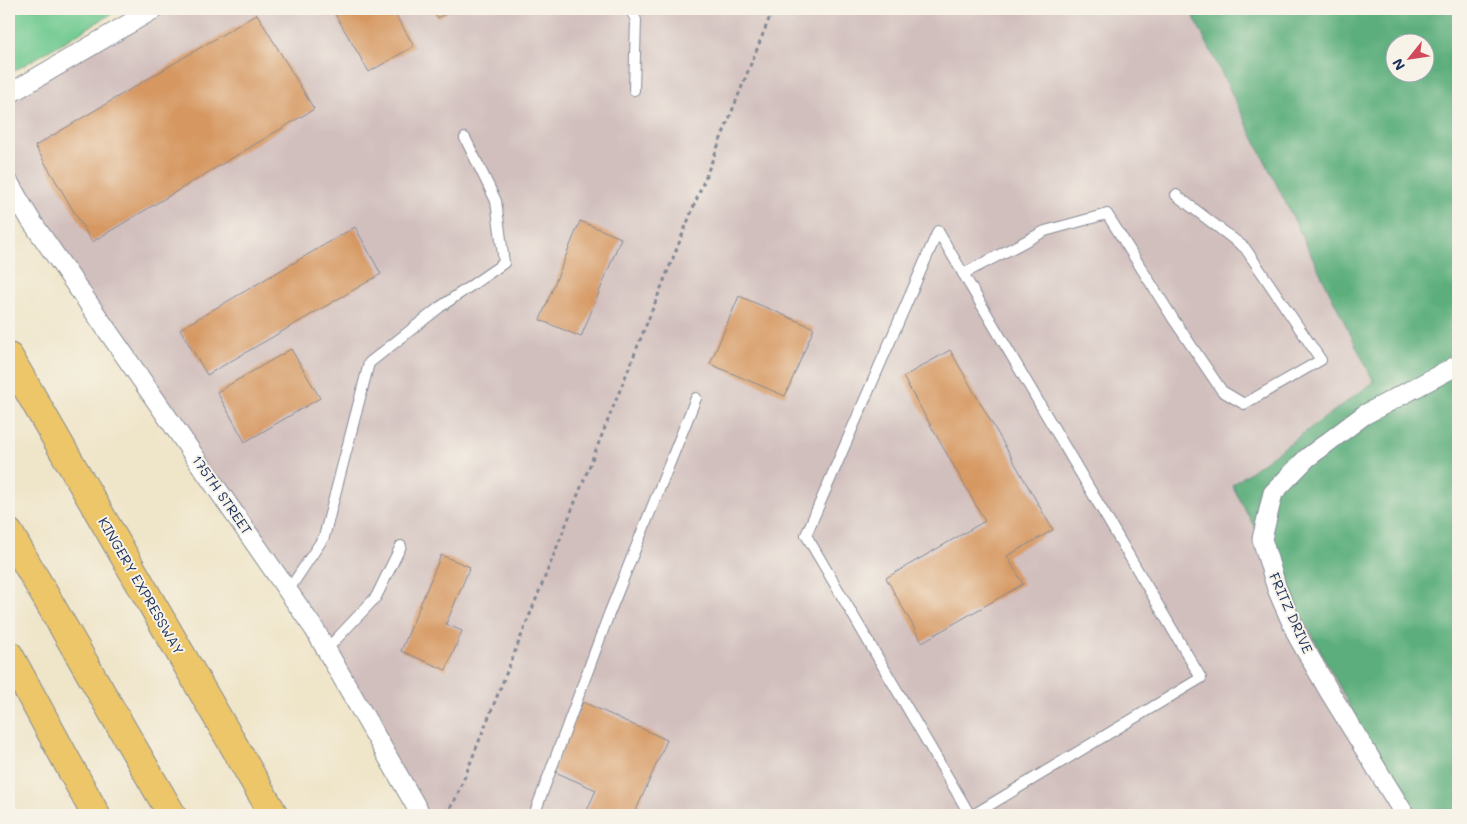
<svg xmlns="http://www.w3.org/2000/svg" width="1467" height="824" font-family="Mali,sans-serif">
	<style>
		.industrial { fill: #d1bfbd }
		.green { fill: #71ca91; stroke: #467c78 }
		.forest { fill: #5cae7b; stroke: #3c6e6c; fill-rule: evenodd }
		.building { fill: #d69761 }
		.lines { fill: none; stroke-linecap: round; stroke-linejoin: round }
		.service-casing { stroke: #858a94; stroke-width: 12 }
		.minor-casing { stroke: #858a94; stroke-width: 21 }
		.motorway-casing { stroke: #858a94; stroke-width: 30 }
		.path { stroke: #858a94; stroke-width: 3; stroke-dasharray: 4 4; stroke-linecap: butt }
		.service { stroke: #fff; stroke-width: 10 }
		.minor { stroke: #fff; stroke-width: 19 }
		.motorway { stroke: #ecc669; stroke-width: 28 }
		.labels { text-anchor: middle; stroke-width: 4; stroke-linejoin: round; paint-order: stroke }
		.street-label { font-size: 14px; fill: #1b2f5e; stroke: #f7f3e8 }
	</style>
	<rect width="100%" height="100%" fill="#f7f3e8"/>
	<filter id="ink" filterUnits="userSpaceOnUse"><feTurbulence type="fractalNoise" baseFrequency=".02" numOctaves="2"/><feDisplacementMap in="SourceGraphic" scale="10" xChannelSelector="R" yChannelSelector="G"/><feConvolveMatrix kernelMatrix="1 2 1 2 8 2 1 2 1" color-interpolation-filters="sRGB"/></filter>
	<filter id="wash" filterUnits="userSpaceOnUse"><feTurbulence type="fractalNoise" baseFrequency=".0096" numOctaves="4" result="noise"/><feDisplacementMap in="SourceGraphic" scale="20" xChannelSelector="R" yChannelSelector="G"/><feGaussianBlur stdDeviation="1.12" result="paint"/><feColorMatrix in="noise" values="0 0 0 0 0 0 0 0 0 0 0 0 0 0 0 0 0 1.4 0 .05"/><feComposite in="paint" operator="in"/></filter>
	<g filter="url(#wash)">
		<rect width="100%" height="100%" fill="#efe5c9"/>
		<path class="industrial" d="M154,9H1190L1374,382L1233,485L1408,815H417L315,630L9,176V94Z"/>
		<path class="green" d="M9,9H120L9,74Z"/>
		<path class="forest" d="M1190,9H1458V815H1408L1232,485L1374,382ZM1394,42H1424V72H1394Z"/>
		<g id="blocks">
			<g class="building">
				<path d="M332,9H392L414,46L369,72Z"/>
				<path d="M432,9H454L438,18Z"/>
				<path d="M257,14L314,109L92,242L35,146Z"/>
				<path d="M580,221L621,238L581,337L540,320Z"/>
				<path d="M355,227L381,274L207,375L180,329Z"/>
				<path d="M739,296L814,328L785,396L710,364Z"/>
				<path d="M291,349L320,398L245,442L217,392Z"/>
				<path d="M950,350L1053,530L1007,556L1023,584L922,642L886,578L985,521L903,377Z"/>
				<path d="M441,555L470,567L446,624L462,631L446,670L401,651Z"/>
				<path d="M583,702L667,740L634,815H585L596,790L553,771Z"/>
			</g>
		</g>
	</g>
	<g filter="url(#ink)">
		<use href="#blocks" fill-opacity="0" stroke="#858a94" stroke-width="1"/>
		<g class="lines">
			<g class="service-casing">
				<g id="service">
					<path d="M630,9L636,20L634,90"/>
					<path d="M963,274L1045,231L1107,214L1174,320L1222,391L1244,404L1321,360L1245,248L1176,195"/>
					<path d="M288,591L324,537L369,363L440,307L504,263L496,201L465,138"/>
					<path d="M326,650L376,597L401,546"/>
					<path d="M534,815L609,614L696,398"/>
					<path d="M970,815L806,535L938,231L1201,678L973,815"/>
				</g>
			</g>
			<g class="minor-casing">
				<g id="minor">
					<path d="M9,94L154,9"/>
					<path d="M9,183L30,219L315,630L421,815"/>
					<path d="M1405,815L1329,691L1298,637L1277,589L1262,539L1273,493L1307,458L1364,415L1458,365"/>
				</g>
			</g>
			<g class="motorway-casing">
				<g id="motorway">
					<path d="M9,357L274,815"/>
					<path d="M9,533L172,815"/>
					<path d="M9,655L96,815"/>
				</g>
			</g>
			<path class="path" d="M446,815L457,796L773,9"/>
			<use href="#service" class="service"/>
			<use href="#minor" class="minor"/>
			<use href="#motorway" class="motorway"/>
		</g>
	</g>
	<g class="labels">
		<g class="street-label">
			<text transform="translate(222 495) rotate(55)" y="5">175TH STREET</text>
			<text transform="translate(141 586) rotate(60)" y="5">KINGERY EXPRESSWAY</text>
			<text transform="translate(1291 613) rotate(66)" y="5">FRITZ DRIVE</text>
		</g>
	</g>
	<rect width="1467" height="824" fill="none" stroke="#f7f3e8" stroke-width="30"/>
	<g transform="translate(1410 58) rotate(240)"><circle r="24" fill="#f7f3e8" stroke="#9fa5b1"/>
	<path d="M0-4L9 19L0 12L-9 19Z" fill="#d1495b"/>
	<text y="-8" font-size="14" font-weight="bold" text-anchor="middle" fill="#1b2f5e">N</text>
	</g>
</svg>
